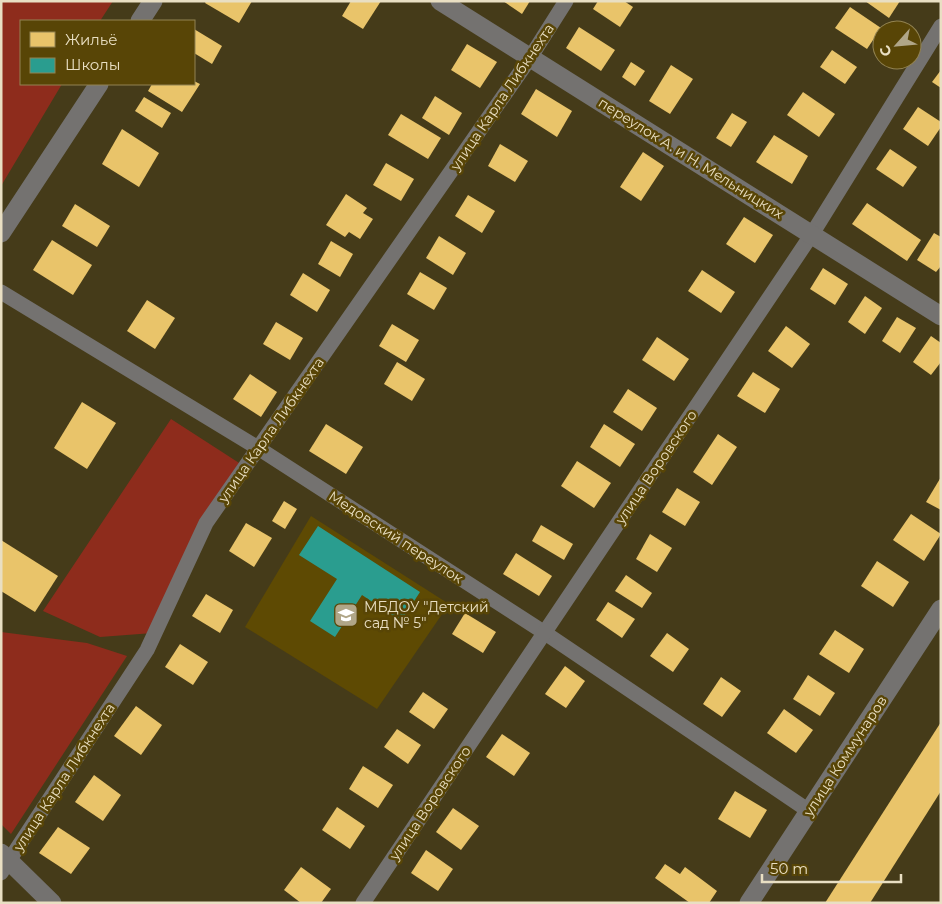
<svg xmlns="http://www.w3.org/2000/svg" width="942" height="904" font-family="Montserrat,sans-serif">
	<style>
		.built { fill: #5e4a03 }
		.green { fill: #8e2c1c }
		.homes { fill: #e9c46a }
		.schools { fill: #2a9d8f }
		.lines { fill: none; stroke-linecap: round; stroke-linejoin: round }
		.minor { stroke: #747270; stroke-width: 15 }
		.tertiary { stroke: #747270; stroke-width: 19 }
		.labels { text-anchor: middle; stroke-width: 5; stroke-linejoin: round; paint-order: stroke }
		.street-label { font-size: 14px; fill: #e9dfc3; stroke: #584506 }
		.poi-label { font-size: 14px; fill: #e9dfc3; stroke: #584506; text-anchor: start }
	</style>
	<rect width="100%" height="100%" fill="#453b19"/>
	<path class="built" d="M311,516L449,604L377,709L245,627Z"/>
	<g class="green">
		<path d="M1,1H113L100,21H21V84H62L1,186Z"/>
		<path d="M171,419L250,470L203,521L153,633L100,637L43,611Z"/>
		<path d="M1,632L87,643L127,656L11,834L1,824Z"/>
	</g>
	<g class="homes">
		<path d="M206,1H252L239,23L205,3Z"/>
		<path d="M351,1H381L363,29L342,16Z"/>
		<path d="M503,1H530L522,14Z"/>
		<path d="M598,1H624L633,7L620,27L593,9Z"/>
		<path d="M865,1H900L889,18Z"/>
		<path d="M850,7L881,28L867,49L835,28Z"/>
		<path d="M579,27L615,50L601,71L566,48Z"/>
		<path d="M194,29L222,46L212,64L194,53Z"/>
		<path d="M467,44L497,62L480,88L451,70Z"/>
		<path d="M832,50L857,67L845,84L820,67Z"/>
		<path d="M631,62L645,71L635,86L622,77Z"/>
		<path d="M671,65L693,79L670,114L649,101Z"/>
		<path d="M941,70V88L932,82Z"/>
		<path d="M194,81L200,84L182,112L148,91L152,84H194Z"/>
		<path d="M536,89L572,111L557,137L521,114Z"/>
		<path d="M803,92L835,114L819,137L787,115Z"/>
		<path d="M435,96L462,113L449,135L422,118Z"/>
		<path d="M144,97L171,113L162,128L135,111Z"/>
		<path d="M918,107L941,122V127L928,146L903,129Z"/>
		<path d="M732,113L747,122L731,147L716,138Z"/>
		<path d="M401,114L441,138L428,159L388,135Z"/>
		<path d="M122,129L159,153L139,187L102,164Z"/>
		<path d="M774,135L808,156L792,184L756,162Z"/>
		<path d="M500,144L528,161L515,182L488,166Z"/>
		<path d="M890,149L917,167L903,187L876,169Z"/>
		<path d="M643,152L664,166L641,201L620,187Z"/>
		<path d="M386,163L414,179L401,201L373,185Z"/>
		<path d="M346,194L367,208L363,213L373,219L360,239L349,232L345,237L326,225Z"/>
		<path d="M468,195L495,211L482,233L455,216Z"/>
		<path d="M867,203L921,240L907,261L852,224Z"/>
		<path d="M75,204L110,226L97,247L62,226Z"/>
		<path d="M744,217L773,235L755,263L726,244Z"/>
		<path d="M934,233L941,237V266L936,272L917,260Z"/>
		<path d="M439,236L466,253L453,275L426,258Z"/>
		<path d="M52,240L92,265L73,295L33,270Z"/>
		<path d="M331,241L353,254L340,277L318,264Z"/>
		<path d="M823,268L848,284L835,305L810,289Z"/>
		<path d="M702,270L735,292L721,313L688,291Z"/>
		<path d="M420,272L447,288L434,310L407,294Z"/>
		<path d="M303,273L330,290L317,312L290,295Z"/>
		<path d="M865,296L882,308L865,334L848,322Z"/>
		<path d="M147,300L175,318L155,349L127,331Z"/>
		<path d="M897,317L916,328L900,353L882,341Z"/>
		<path d="M276,322L303,338L290,360L263,344Z"/>
		<path d="M392,324L419,340L406,362L379,346Z"/>
		<path d="M786,326L810,344L792,368L768,351Z"/>
		<path d="M931,336L941,343V362L931,375L913,362Z"/>
		<path d="M657,337L689,359L674,381L642,360Z"/>
		<path d="M397,362L425,379L412,401L384,384Z"/>
		<path d="M753,372L780,389L765,413L737,396Z"/>
		<path d="M250,374L277,392L261,417L233,399Z"/>
		<path d="M628,389L657,408L642,431L613,412Z"/>
		<path d="M82,402L116,423L87,469L54,448Z"/>
		<path d="M326,424L363,447L346,474L309,451Z"/>
		<path d="M604,424L635,444L620,467L590,447Z"/>
		<path d="M718,434L737,447L712,485L693,472Z"/>
		<path d="M577,461L611,483L594,508L561,486Z"/>
		<path d="M941,477V510L926,502Z"/>
		<path d="M677,488L700,502L685,526L662,512Z"/>
		<path d="M284,501L297,509L285,529L272,521Z"/>
		<path d="M911,514L941,534L924,561L893,540Z"/>
		<path d="M246,523L272,538L254,567L229,551Z"/>
		<path d="M541,525L573,544L564,560L532,541Z"/>
		<path d="M650,534L672,548L657,572L636,559Z"/>
		<path d="M1,540L58,576L35,612L1,591Z"/>
		<path d="M516,553L552,576L539,596L503,574Z"/>
		<path d="M877,561L909,582L893,607L861,586Z"/>
		<path d="M626,575L652,593L642,608L615,591Z"/>
		<path d="M206,594L233,610L220,633L192,616Z"/>
		<path d="M608,602L635,619L622,638L596,620Z"/>
		<path d="M465,613L496,632L483,653L452,634Z"/>
		<path d="M835,630L864,649L849,673L819,654Z"/>
		<path d="M667,633L689,649L673,672L650,656Z"/>
		<path d="M180,644L208,662L193,685L165,667Z"/>
		<path d="M565,666L585,681L566,708L545,694Z"/>
		<path d="M808,675L835,693L820,716L793,699Z"/>
		<path d="M721,677L741,691L722,717L703,704Z"/>
		<path d="M423,692L448,709L434,729L409,712Z"/>
		<path d="M136,706L162,725L141,755L114,736Z"/>
		<path d="M784,709L813,730L796,753L767,733Z"/>
		<path d="M941,722V791L870,903H825Z"/>
		<path d="M397,729L421,745L408,764L384,747Z"/>
		<path d="M502,734L530,753L514,776L486,757Z"/>
		<path d="M363,766L393,785L378,808L349,789Z"/>
		<path d="M94,775L121,795L103,821L75,802Z"/>
		<path d="M735,791L767,810L750,838L718,819Z"/>
		<path d="M337,807L365,826L350,849L322,830Z"/>
		<path d="M453,808L479,826L461,850L436,832Z"/>
		<path d="M58,827L90,848L71,874L39,853Z"/>
		<path d="M426,850L453,869L438,891L411,873Z"/>
		<path d="M665,864L680,874L685,867L717,891L709,903H690L655,878Z"/>
		<path d="M301,867L331,889L321,903H301L284,890Z"/>
	</g>
	<path class="schools" d="M318,526L420,592L401,621L362,595L335,637L310,621L337,579L299,555Z"/>
	<g class="lines">
		<g class="minor">
			<path d="M1,292L258,448L545,633L809,811"/>
			<path d="M1,873L147,650L206,523L530,58L566,1"/>
			<path d="M363,903L812,234L941,26"/>
		</g>
		<g class="tertiary">
			<path d="M440,1L941,316"/>
			<path d="M140,21L153,1"/>
			<path d="M1,233L99,84"/>
			<path d="M1,853L52,903"/>
			<path d="M749,903L941,609"/>
		</g>
	</g>
	<defs>
		<g id="school-square" transform="scale(1.25)"><rect x="-9" y="-9" width="18" height="18" rx="4" fill="#b0a688" stroke="#584506"/><path d="M0-5L7-2L0 1L-7-2ZM-4 1L0 2.5L4 1V4Q0 6-4 4Z" fill="#fff"/></g>
	</defs>
	<g fill-rule="evenodd">
		<use href="#school-square" x="346" y="615"/>
	</g>
	<g class="labels">
		<g class="street-label">
			<text transform="translate(502 97) rotate(-56)" y="5">улица Карла Либкнехта</text>
			<text transform="translate(691 158) rotate(32)" y="5">переулок А. и Н. Мельницких</text>
			<text transform="translate(271 430) rotate(-55)" y="5">улица Карла Либкнехта</text>
			<text transform="translate(656 467) rotate(-56)" y="5">улица Воровского</text>
			<text transform="translate(396 537) rotate(33)" y="5">Медовский переулок</text>
			<text transform="translate(845 756) rotate(-57)" y="5">улица Коммунаров</text>
			<text transform="translate(64 777) rotate(-57)" y="5">улица Карла Либкнехта</text>
			<text transform="translate(430 803) rotate(-56)" y="5">улица Воровского</text>
		</g>
		<g class="poi-label">
			<text x="364" y="612">МБДОУ "Детский<tspan x="364" dy="16">сад № 5"</tspan></text>
		</g>
	</g>
	<rect width="942" height="904" fill="none" stroke="#e9dfc3" stroke-width="5"/>
	<rect x="20" y="20" width="175" height="65" fill="#584506" stroke="#928352"/>
	<rect x="30" y="32" width="25" height="15" fill="#e9c46a" stroke="#928352"/>
	<text x="65" y="45" font-size="15" fill="#e9dfc3">Жильё</text>
	<rect x="30" y="58" width="25" height="15" fill="#2a9d8f" stroke="#928352"/>
	<text x="65" y="70" font-size="15" fill="#e9dfc3">Школы</text>
	<g transform="translate(897 45) rotate(243)"><circle r="24" fill="#584506" stroke="#928352"/>
	<path d="M0-4L9 19L0 12L-9 19Z" fill="#b0a688"/>
	<text y="-8" font-size="14" font-weight="bold" text-anchor="middle" fill="#e9dfc3">С</text>
	</g>
	<path d="M762 874v8h139v-8" fill="none" stroke="#e9dfc3" stroke-width="2.5"/>
	<text x="770" y="874" font-size="15" fill="#e9dfc3" stroke="#584506" stroke-width="4" paint-order="stroke">50 m</text>
</svg>
